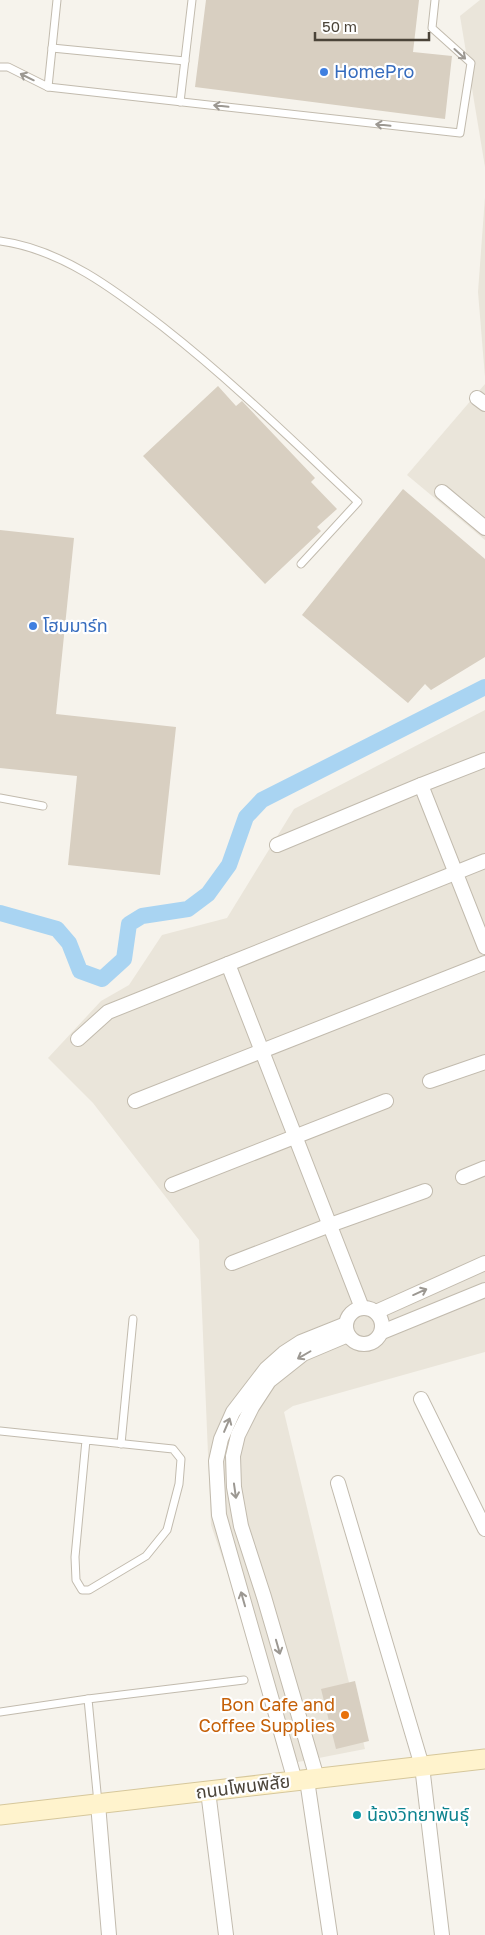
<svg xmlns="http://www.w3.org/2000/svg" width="485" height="1935" font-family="'Golos Text','Noto Sans Thai',sans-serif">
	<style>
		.residential { fill: #eae5da }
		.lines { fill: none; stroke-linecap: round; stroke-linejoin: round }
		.canal { stroke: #a9d4f2; stroke-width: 16 }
		.building { fill: #d8cfc1 }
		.lane-casing { stroke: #c2bbae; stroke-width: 9 }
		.street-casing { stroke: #c2bbae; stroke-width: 16 }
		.secondary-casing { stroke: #d6c79b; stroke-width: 21 }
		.lane { stroke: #fff; stroke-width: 7 }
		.street { stroke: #fff; stroke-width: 14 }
		.secondary { stroke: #fff3cd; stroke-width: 19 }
		.oneway { stroke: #9c9892 }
		.shop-dot { fill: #3f7fe0; stroke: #fff; stroke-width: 2 }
		.food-dot { fill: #e8710a; stroke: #fff; stroke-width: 2 }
		.culture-dot { fill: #0f9aa8; stroke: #fff; stroke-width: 2 }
		.labels { text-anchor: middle; stroke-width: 4.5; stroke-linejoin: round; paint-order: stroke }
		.shop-label { font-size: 18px; fill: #366cbe; stroke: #fff; text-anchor: start }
		.food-label { font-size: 18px; fill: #c56008; stroke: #fff; text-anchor: end }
		.street-label { font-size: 18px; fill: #4b4439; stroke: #fff }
		.culture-label { font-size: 18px; fill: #0d838f; stroke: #fff; text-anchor: start }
	</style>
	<rect width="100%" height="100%" fill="#f6f3ec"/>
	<g class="residential">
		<path d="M480,0H485V167L460,16Z"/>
		<path d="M485,197V377L478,292Z"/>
		<path d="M485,384V540L407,475Z"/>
		<path d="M485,710V1352L293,1406L284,1412L365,1749L293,1763L211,1525L199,1240L93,1103L48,1058L101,1001L129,985L162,935L227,918L294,809Z"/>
	</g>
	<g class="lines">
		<path class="canal" d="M0,913L57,929L69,943L80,971L102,979L124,959L129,924L142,916L188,909L208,894L229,865L246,817L262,800L485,687"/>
	</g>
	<g class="building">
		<path d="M206,0H419L413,52L452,56L445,119L195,87Z"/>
		<path d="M218,386L236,406L242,401L315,478L311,482L337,509L317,527L321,531L265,584L143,456Z"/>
		<path d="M403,489L485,559V657L431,690L425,684L408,703L302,615Z"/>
		<path d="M0,530L74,538L56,714L176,727L160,875L68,865L77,776L0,768Z"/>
		<path d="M355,1681L369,1741L336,1749L321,1689Z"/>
	</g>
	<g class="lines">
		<g class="lane-casing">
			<g id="lane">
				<path d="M52,48L185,61"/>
				<path d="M0,67H8L48,87L460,133L471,63L432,28L435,0"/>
				<path d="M48,87L57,0"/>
				<path d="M180,102L192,0"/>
				<path d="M0,241C61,249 115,290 163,327C232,381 294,442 358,502L301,564"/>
				<path d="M0,798L43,806"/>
				<path d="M0,1431L173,1449L181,1459L179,1484L167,1530L146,1556L89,1590H82L76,1580L75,1557L86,1440"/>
				<path d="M121,1444L133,1319"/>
				<path d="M0,1712L88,1699"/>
				<path d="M98,1803L88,1699L244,1680"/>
			</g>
		</g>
		<g class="street-casing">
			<g id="street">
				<path d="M477,398L485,404"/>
				<path d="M442,492L485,528"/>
				<path d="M421,785L485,760"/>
				<path d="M277,845L421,785L485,947"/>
				<path d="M228,964L485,861"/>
				<path d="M78,1039L108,1012L228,964L362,1308"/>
				<path d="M430,1081L485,1062"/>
				<path d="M135,1101L485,963"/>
				<path d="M463,1177L485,1168"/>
				<path d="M172,1185L386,1101"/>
				<path d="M232,1263L330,1225L425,1191"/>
				<circle cx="364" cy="1326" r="18"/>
				<path d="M376,1312L485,1263"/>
				<path d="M382,1332L485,1290"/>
				<path d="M421,1399L485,1529"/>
				<path d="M338,1483L422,1766L442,1935"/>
				<path d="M317,1778L264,1597L241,1526L234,1487L233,1456L238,1435L252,1407L269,1381L303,1354L348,1335"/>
				<path d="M307,1780L330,1935"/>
				<path d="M295,1781L219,1515L216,1461L221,1439L233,1412L266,1369L284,1353L301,1342L346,1324"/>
				<path d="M208,1791L226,1935"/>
				<path d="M98,1804L109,1935"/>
			</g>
		</g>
		<g class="secondary-casing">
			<path id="secondary" d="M0,1815L485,1759"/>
		</g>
		<use href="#lane" class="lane"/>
		<use href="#street" class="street"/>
		<use href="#secondary" class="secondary"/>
	</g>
	<defs><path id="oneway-shaft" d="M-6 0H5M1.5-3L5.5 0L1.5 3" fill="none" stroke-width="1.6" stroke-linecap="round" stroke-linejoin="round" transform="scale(1.25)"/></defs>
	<g class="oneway">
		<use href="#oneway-shaft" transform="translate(460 54) rotate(42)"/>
		<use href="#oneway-shaft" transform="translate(27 77) rotate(-154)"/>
		<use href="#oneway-shaft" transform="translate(221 106) rotate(-174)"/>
		<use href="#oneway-shaft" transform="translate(383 125) rotate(-174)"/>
		<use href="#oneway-shaft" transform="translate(420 1292) rotate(-24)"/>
		<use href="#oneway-shaft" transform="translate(304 1355) rotate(150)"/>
		<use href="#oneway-shaft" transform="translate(227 1425) rotate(-67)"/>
		<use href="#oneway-shaft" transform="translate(235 1491) rotate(82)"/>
		<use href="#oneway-shaft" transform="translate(243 1599) rotate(-106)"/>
		<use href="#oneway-shaft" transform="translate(278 1647) rotate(74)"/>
	</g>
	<g class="shop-dot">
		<circle cx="324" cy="72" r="5"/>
		<circle cx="33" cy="626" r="5"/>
	</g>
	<circle class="food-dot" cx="345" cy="1715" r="5"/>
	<circle class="culture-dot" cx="357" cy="1815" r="5"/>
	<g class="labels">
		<g class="shop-label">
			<text x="334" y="78">HomePro</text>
			<text x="43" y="632">โฮมมาร์ท</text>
		</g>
		<g class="food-label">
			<text x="335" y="1711">Bon Cafe and<tspan x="335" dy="21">Coffee Supplies</tspan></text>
		</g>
		<g class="street-label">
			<text transform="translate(243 1787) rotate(-7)" y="6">ถนนโพนพิสัย</text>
		</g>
		<g class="culture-label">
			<text x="367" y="1821">น้องวิทยาพันธุ์</text>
		</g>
	</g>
	<path d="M315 32v8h114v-8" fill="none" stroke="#4b4439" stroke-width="2.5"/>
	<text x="322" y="32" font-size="15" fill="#4b4439" stroke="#ffffff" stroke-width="4" paint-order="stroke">50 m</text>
</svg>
